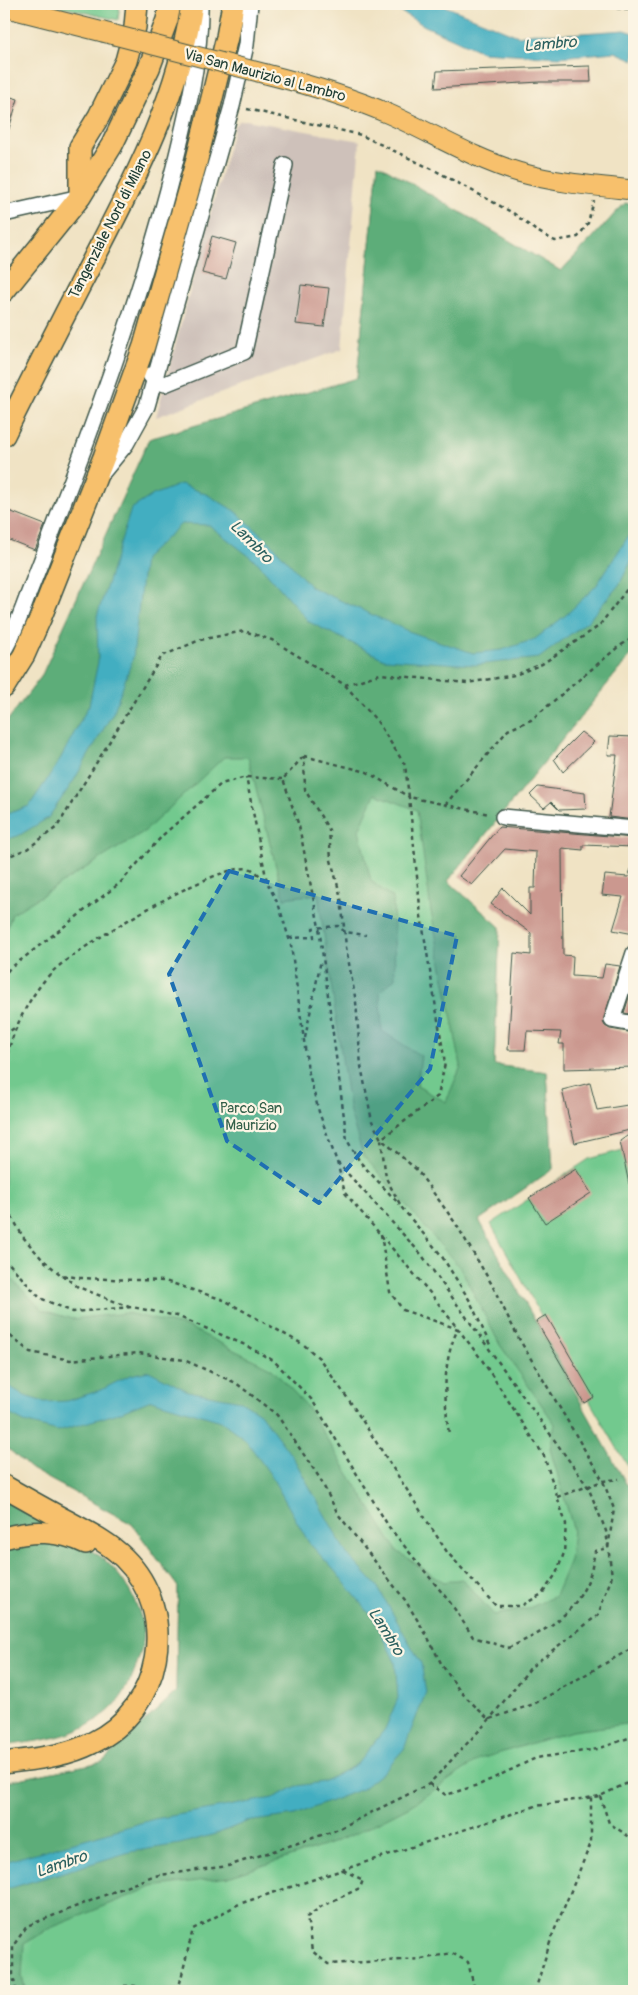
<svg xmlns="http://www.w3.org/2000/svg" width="638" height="1995" font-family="Pangolin,sans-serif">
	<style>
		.industrial { fill: #cec1ba }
		.green { fill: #72c98e; stroke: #488361 }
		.forest { fill: #5dad79; stroke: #3e7556; fill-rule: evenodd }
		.water { fill: #42aec1; stroke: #30767a }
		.building { fill: #cb988f }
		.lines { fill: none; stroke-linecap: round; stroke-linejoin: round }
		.minor-casing { stroke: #3e564a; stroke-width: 18 }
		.major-casing { stroke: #3e564a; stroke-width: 21 }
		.highway-casing { stroke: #3e564a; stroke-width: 24 }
		.path { stroke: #3e564a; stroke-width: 2.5; stroke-dasharray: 4 4; stroke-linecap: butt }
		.minor { stroke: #fff; stroke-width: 15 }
		.major { stroke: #f7c06c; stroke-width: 19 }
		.highway { stroke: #f7c06c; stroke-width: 21 }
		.major-bridge-casing { stroke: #3e564a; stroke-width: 21; stroke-linecap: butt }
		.major-bridge { stroke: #f7c06c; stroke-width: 19 }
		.marked { fill: #1f6fb2; fill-opacity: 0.2; stroke: #1f6fb2; stroke-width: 4; stroke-dasharray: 10 6; stroke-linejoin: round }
		.labels { text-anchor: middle; stroke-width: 4.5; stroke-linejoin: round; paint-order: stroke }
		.street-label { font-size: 15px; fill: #1f3d34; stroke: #fcf5e5 }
		.park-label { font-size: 15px; fill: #34604a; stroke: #fcf5e5 }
		.water-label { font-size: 16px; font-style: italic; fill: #2a5f5e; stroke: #fcf5e5 }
	</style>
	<rect width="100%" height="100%" fill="#fcf5e5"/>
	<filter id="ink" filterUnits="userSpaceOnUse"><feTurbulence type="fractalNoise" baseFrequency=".02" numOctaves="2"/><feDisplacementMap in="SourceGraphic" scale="10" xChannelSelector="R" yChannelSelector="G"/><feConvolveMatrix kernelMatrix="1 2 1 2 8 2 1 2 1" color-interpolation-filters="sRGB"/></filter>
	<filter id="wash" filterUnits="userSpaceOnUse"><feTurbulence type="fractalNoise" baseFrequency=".0096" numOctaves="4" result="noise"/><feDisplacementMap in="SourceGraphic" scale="20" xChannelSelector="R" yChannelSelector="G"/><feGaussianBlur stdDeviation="1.12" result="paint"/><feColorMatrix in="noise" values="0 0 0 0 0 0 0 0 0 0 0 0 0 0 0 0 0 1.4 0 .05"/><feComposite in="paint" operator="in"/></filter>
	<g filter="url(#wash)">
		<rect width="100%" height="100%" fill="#f0e3c4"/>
		<path class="industrial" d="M246,120L360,141L342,349L156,417L234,126L239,121Z"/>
		<g class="green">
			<path d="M49,4H120L118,20Z"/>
			<path d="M378,164L561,271L625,203L634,205V651L448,881L500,927L494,1065L547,1072L553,1169L479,1220L535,1321L542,1317L491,1224L589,1159L634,1147V1469L630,1470L589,1400L584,1403L544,1337L627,1485L634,1481V1991H9L4,1961V1782L102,1762L176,1692L178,1587L132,1524L31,1469L4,1445V725L41,677L149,439L357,378Z"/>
		</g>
		<g class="forest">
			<path d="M378,164L561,271L625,203L634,205V651L448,881L500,927L494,1065L547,1072L553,1169L479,1220L627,1485L634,1481V1723L572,1731L480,1759L410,1806L357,1833L324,1846L228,1877L152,1887L53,1927L24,1944L22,1976L26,1991H9L4,1961V1782L102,1762L176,1692L178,1587L132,1524L31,1469L4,1445V1272L43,1310L72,1319L127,1313L190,1328L272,1369L305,1404L397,1551L443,1582L462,1579L494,1615L527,1609L555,1596L570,1560L573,1528L550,1449L555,1424L500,1345L461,1269L363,1155L350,1113L318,894L284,898L248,757H224L145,831L12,914L4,939V725L41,677L149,439L357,378ZM375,794L417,810L431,911L461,1066L446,1102L417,1086L421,1056L382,1031L380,992L395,978L393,898L371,881L359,830Z"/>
			<path d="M4,1496L51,1520L49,1524L4,1530Z"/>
			<path d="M35,1537C57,1541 82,1543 100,1556C121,1572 139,1602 143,1627C145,1636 142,1648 139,1657C131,1684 120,1706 95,1721C68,1739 35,1741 4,1746V1546Z"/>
		</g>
		<g class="water">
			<path d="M387,4H440L518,36L535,33L568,34L625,30L634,33V60L615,52L559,57L482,52L425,26Z"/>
			<path d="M181,484L208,495L235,511L270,542L311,587L408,631L473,653L502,650L535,639L566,615L596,586L629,535L634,520V556L619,585L588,621L539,658L475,665L384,659L309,622L258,563L209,525L181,524L144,559L133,658L114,711L73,782L48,818L18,836L4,840V815L29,806L57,765L89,705L98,662L97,616L131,509L153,495Z"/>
			<path d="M149,1371L188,1391L241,1401L260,1413L294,1459L347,1554L377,1586L421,1663L426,1692L404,1749L383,1772L362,1789L295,1815L246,1822L219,1833L180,1844L130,1852L4,1890V1862L154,1819L273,1798L297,1786L323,1782L357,1764L385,1729L398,1698L395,1662L374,1619L334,1570L309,1543L270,1474L245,1439L221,1421L151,1400L119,1413L58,1431L24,1422L4,1411V1380L9,1386L25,1396L44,1402L66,1401L101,1390L130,1375Z"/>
		</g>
		<g id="blocks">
			<g class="building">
				<path d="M590,66L591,82H540L435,88L437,71Z"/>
				<path d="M4,95L18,99L7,135H4Z"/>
				<path d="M212,236L236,243L226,279L202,273Z"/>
				<path d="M301,285L329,288L324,327L296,324Z"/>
				<path d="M4,509L45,525L35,550L4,538Z"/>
				<path d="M581,732L594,742L563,772L554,759Z"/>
				<path d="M610,736L634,737V820L609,817L617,755H608Z"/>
				<path d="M538,787L585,793L586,809L559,810L551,802L544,808L530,795Z"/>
				<path d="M499,827L634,838V847L583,845V850L562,848L563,955L573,956L572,976L602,978L605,964L620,966L603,1022L605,1026L610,1029L634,1033V1067L564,1069V1044H559L561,1032L527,1031L525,1050H508L514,953L531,955V933L491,904L503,888L530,915V888H535L536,852L505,849L472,885L459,876Z"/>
				<path d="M631,869L634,870V934L613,930L623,897L602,895L605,875L628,877Z"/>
				<path d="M634,982V1015L624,1013Z"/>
				<path d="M590,1083L597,1110L634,1104V1129L575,1143L562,1090Z"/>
				<path d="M634,1131V1184H629L620,1141Z"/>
				<path d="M576,1169L591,1193L545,1223L529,1198Z"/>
				<path d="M546,1315L594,1397L584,1403L536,1321Z"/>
			</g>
		</g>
	</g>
	<g filter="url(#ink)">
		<use href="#blocks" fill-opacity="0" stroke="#3e564a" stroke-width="1"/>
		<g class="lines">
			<g class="minor-casing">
				<g id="minor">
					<path d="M4,214L80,197"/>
					<path d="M150,375L155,381L165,384L244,352L285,165"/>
					<path d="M103,472L126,444L147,406L232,106L246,45L250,4"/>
					<path d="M4,650C14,634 21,614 28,595C39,567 50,539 60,511C104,398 144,284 174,167C187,114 201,59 200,4"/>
					<path d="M503,817L634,829"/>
					<path d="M634,953L612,1020L634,1024"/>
				</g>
			</g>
			<g class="major-casing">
				<g id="major">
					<path d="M4,7L103,32"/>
					<path d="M266,74C310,85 348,96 389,114C432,133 472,158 518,172C556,183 595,186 634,190"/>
				</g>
			</g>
			<g class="highway-casing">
				<g id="highway">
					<path d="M80,196V147L99,116L126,61L135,27L137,4"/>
					<path d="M4,291L80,197L112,145L149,68L167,20L170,4"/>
					<path d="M4,435C33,376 63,318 93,260C135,179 179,96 192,4"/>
					<path d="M4,687L24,655L40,619L104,457L144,346L196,163L227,37L233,4"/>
					<path d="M4,1486C25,1498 46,1510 67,1521C87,1532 108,1542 124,1558C180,1613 162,1710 92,1743C65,1757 33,1759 4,1763"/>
					<path d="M4,1538C33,1530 58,1530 86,1543"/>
				</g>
			</g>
			<g class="path">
				<path d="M577,4L634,10"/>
				<path d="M247,109L361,135L436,171L513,213L535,230L555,241L578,237L588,223L594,201"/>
				<path d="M345,685L380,674L467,683L515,675L542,664L599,626L634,580"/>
				<path d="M304,756L367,772L409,797L421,916L445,1063L438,1096L381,1139L386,1178L402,1208L441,1255L470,1301L491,1347"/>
				<path d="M303,757L283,779L299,826L319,927L347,1140L360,1162L400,1205"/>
				<path d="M445,805L508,730L531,720L618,647L634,637"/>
				<path d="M4,858L27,849L57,827L162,656L200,640L244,631L272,640L345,685L377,721L405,765L409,797L489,814"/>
				<path d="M289,938L314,937L313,928L338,926L345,932L366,935"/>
				<path d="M4,979L8,970L120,883L163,835L221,784L246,777L282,779"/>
				<path d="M4,1035L17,1026"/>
				<path d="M305,1038L321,960"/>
				<path d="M4,1070C10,1035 27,998 52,972C75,949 221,859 251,869C256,871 262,878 266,881"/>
				<path d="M4,1202L23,1237L42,1259L61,1275L80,1278L165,1281L224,1300L304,1345L319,1358L351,1403L447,1552L496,1606H521L542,1594L556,1574L564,1553L566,1524L544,1456L482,1360L431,1294L345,1193L337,1162L319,1112L308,1070L291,945L279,906L267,882L246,777"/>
				<path d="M381,1234L390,1292L403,1310L458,1329C442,1361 444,1399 449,1434"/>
				<path d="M4,1258L40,1298L73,1312L132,1307L177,1316L243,1344L274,1361L312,1400L389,1527L452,1605L473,1637L508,1648C544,1632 573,1617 589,1578C592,1570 593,1560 595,1551L608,1548L614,1509L603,1481L518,1337L491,1283L456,1224L417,1170L381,1139L372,1121L361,1066L356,1002L346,947L341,898L331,860L329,830L305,790L304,756"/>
				<path d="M62,1275L78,1287L129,1307"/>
				<path d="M4,1331L30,1352L70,1360L139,1353L184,1360L236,1383L277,1415L319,1477L338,1514L405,1600L426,1634L442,1665L459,1690L489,1720"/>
				<path d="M557,1497L603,1481L619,1479"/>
				<path d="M490,1719L534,1704L634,1647"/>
				<path d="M429,1784L446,1795L481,1784L536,1758L598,1749L634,1736"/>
				<path d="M600,1796L609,1823L634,1840"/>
				<path d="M343,1870L363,1880L360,1888L322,1906L307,1917L312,1951L328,1964L421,1959L452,1953L468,1962L475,1991"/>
				<path d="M124,1986H135L140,1991"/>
				<path d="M16,1991L13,1975V1946L27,1926L153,1876L228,1866L334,1831L429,1784L489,1720L531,1667L598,1615L612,1576L606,1531L588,1487L421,1254L338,1163"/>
				<path d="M178,1991L193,1929L239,1904L536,1806L600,1796L634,1780"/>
				<path d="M535,1991L552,1936L591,1843V1797"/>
			</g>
			<use href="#minor" class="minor"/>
			<use href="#major" class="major"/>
			<use href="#highway" class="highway"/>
			<g class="major-bridge-casing">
				<path id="major-bridge" d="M103,32L266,74"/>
			</g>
			<use href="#major-bridge" class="major-bridge"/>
		</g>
	</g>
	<path class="marked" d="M229,871L457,936L430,1069L319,1203L227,1141L169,974Z"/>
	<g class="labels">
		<g class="street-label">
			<text transform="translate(265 75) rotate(15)" y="5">Via San Maurizio al Lambro</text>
			<text transform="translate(110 224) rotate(-63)" y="5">Tangenziale Nord di Milano</text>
		</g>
		<g class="park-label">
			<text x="251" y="1113">Parco San<tspan x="251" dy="17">Maurizio</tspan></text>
		</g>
		<g class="water-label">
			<text transform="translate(550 43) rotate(-5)" y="6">Lambro</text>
			<text transform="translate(252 541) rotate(45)" y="6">Lambro</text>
			<text transform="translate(387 1631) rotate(58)" y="6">Lambro</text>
			<text transform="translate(61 1863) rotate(-19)" y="6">Lambro</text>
		</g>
	</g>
	<rect width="638" height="1995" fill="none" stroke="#fcf5e5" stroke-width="20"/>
</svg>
